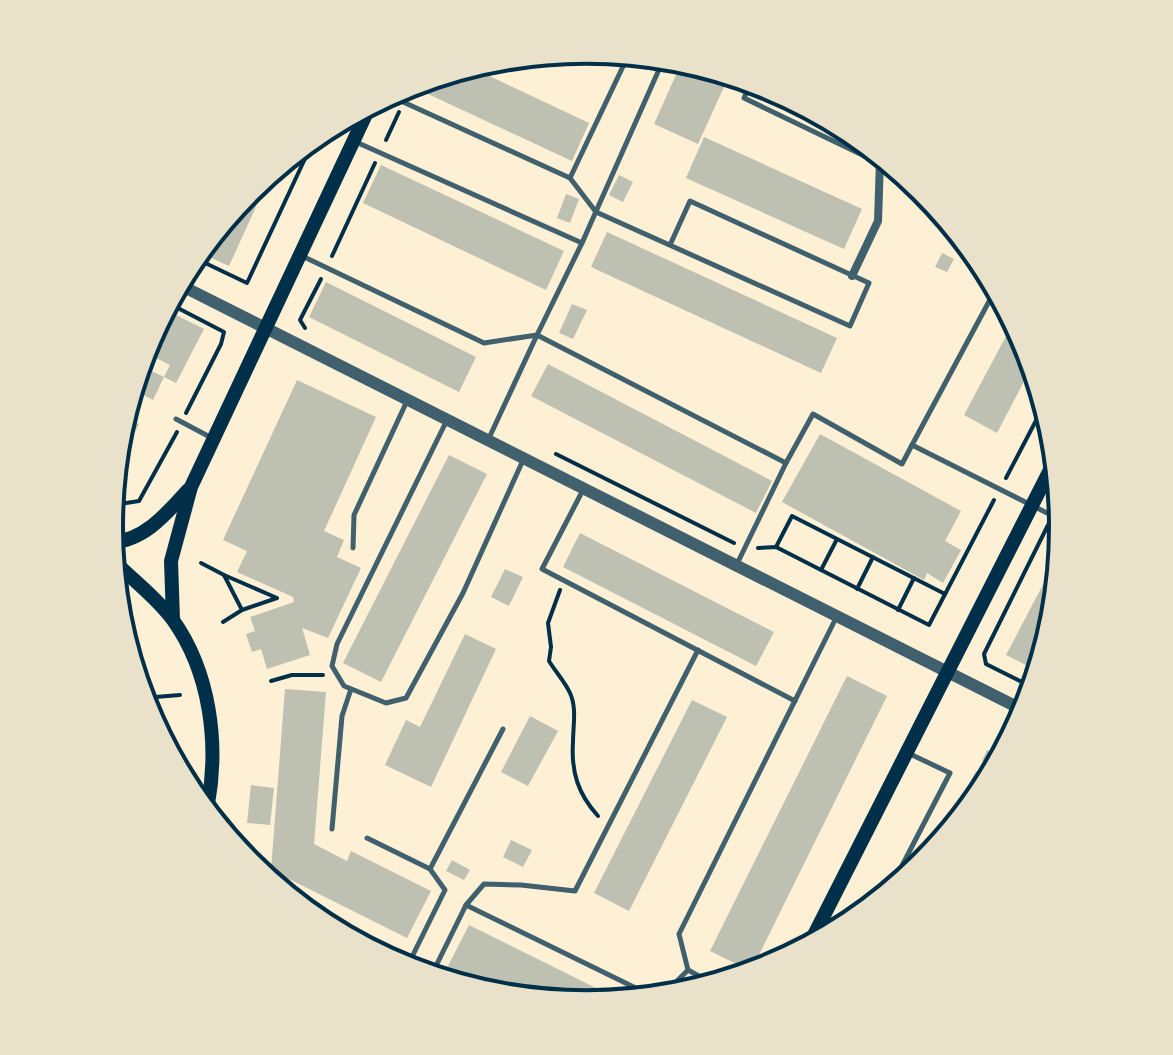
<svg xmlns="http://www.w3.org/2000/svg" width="1173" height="1055" font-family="'Fira Sans Condensed',sans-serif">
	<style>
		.building { fill: #bec0b2 }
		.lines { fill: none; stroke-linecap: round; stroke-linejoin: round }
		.path { stroke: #003049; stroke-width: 4 }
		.service { stroke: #3f606c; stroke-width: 5 }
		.minor { stroke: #3f606c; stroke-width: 8 }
		.tertiary { stroke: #3f606c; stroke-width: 12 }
		.secondary { stroke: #003049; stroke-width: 14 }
		.primary { stroke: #003049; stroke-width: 14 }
		.rim { fill: none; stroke: #003049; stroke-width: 4 }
	</style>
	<rect width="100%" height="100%" fill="#fdf0d5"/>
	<g class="building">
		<path d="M679,68L728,78L698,144L654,124Z"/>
		<path d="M479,71L589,123L572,161L413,87L415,84Z"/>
		<path d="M778,92L798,105L795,110L774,100Z"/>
		<path d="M704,137L862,209L844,249L686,178Z"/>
		<path d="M381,165L564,251L546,290L363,203Z"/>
		<path d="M619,175L633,182L623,202L609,195Z"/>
		<path d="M270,176L229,266L205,255L249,190Z"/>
		<path d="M566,194L579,199L570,223L557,218Z"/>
		<path d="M607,232L837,338L821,373L591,267Z"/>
		<path d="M942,253L954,259L947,272L935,267Z"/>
		<path d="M326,282L476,357L459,392L309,317Z"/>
		<path d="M572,304L587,310L573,339L559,333Z"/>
		<path d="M168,311L204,329L176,383L164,377L170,365L144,352L146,344Z"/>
		<path d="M1013,323L1028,345L1032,366L997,433L964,415Z"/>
		<path d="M548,364L772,481L756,513L531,396Z"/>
		<path d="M141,366L164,377L153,400L136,391Z"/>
		<path d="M297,380L376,417L324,531L344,540L337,557L361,568L328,638L302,628L310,655L267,669L261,649L252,652L246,634L255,631L250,617L294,602L293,597L237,572L247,551L223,540Z"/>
		<path d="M131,419L139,424L125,452H124Z"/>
		<path d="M820,434L961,511L945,541L961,550L943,583L927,573L924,580L782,502Z"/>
		<path d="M449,455L487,474L381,682L343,663Z"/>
		<path d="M580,533L774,632L756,666L563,567Z"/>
		<path d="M1058,556L1036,670L1006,655Z"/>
		<path d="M505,569L523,577L509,606L491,597Z"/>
		<path d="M465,634L496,649L431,787L385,765L406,720L420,727Z"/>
		<path d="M847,676L887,696L751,971L710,951Z"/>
		<path d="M285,689L326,692L314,844L347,861L351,851L431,891L407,938L271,870Z"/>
		<path d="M692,700L727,717L629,911L594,893Z"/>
		<path d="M530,716L558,731L528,786L501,772Z"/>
		<path d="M987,750L998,755L991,766L982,761Z"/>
		<path d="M976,771L984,775L947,831L945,830Z"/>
		<path d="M251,785L274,788L270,825L247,823Z"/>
		<path d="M511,840L532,850L523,867L503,857Z"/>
		<path d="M452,860L470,870L464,880L446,871Z"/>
		<path d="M469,925L618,999L586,1005L486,985L448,966Z"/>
	</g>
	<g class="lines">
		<g class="path">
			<path d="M586,50L598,55L605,54"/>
			<path d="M386,140L399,112"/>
			<path d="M332,256L375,163"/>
			<path d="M201,261L247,283L309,150"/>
			<path d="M172,305L224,332L221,344L186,413"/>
			<path d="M305,328L300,320L321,279"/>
			<path d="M556,454L734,543"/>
			<path d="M1006,478L1041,411"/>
			<path d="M113,505L139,501L177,432"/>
			<path d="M776,547L792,516L945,594"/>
			<path d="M758,548L776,547L929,625L994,500"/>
			<path d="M201,563L224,575"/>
			<path d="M821,570L837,539"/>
			<path d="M857,589L873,557"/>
			<path d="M560,590L548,623L551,647L549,661C555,671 565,682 570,693C577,708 573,726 573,742C571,772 578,794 598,816"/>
			<path d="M898,610L914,578"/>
			<path d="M223,622L242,610L277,598L224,575L242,610"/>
			<path d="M271,681L292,675H323"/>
			<path d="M1032,687L986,664L984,654L1048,525"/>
			<path d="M143,698L180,695"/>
		</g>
		<g class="service">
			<path d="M751,83L744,98L879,163"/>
			<path d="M390,96L570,178L596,212L850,326L869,283L690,201L670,245"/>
			<path d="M356,142L582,243"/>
			<path d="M570,178L627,58"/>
			<path d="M300,255L484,343L537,335L582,243L661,65"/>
			<path d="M993,294L912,445L1063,521"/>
			<path d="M176,419L210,437"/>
			<path d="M447,420L337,644L332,666L344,686L386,703L406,698L463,593L524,458"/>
			<path d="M489,438L537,335L786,463L737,564"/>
			<path d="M786,463L813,414L902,464L912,445"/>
			<path d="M584,488L542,569L795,701"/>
			<path d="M353,548L354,515L407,401"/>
			<path d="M332,829L342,716L351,689"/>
			<path d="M367,838L430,869"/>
			<path d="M891,887L950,773L908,753"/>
			<path d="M466,905L484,884L521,885L575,891L698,650"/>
			<path d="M406,969L445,890L430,869L503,729"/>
			<path d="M688,970L679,934L837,616"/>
			<path d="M432,974L466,905L646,993"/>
			<path d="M669,989L688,970L708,981"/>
		</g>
		<path class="minor" d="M852,276L878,221L880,160"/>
		<path class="tertiary" d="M184,287L1027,712"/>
		<path class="secondary" d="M811,941L1052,466"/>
		<g class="primary">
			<path d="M112,542C144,541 167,513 188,490"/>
			<path d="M116,563C134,581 158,599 173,620C210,672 219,743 208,804"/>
			<path d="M173,619L171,561L191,487L368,110"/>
		</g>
	</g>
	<path d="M0 0H1173V1055H0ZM123 527a463 463 0 1 1 926 0a463 463 0 1 1-926 0Z" fill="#e9e1ca" fill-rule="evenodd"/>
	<path class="rim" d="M123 527a463 463 0 1 1 926 0a463 463 0 1 1-926 0Z"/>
</svg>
